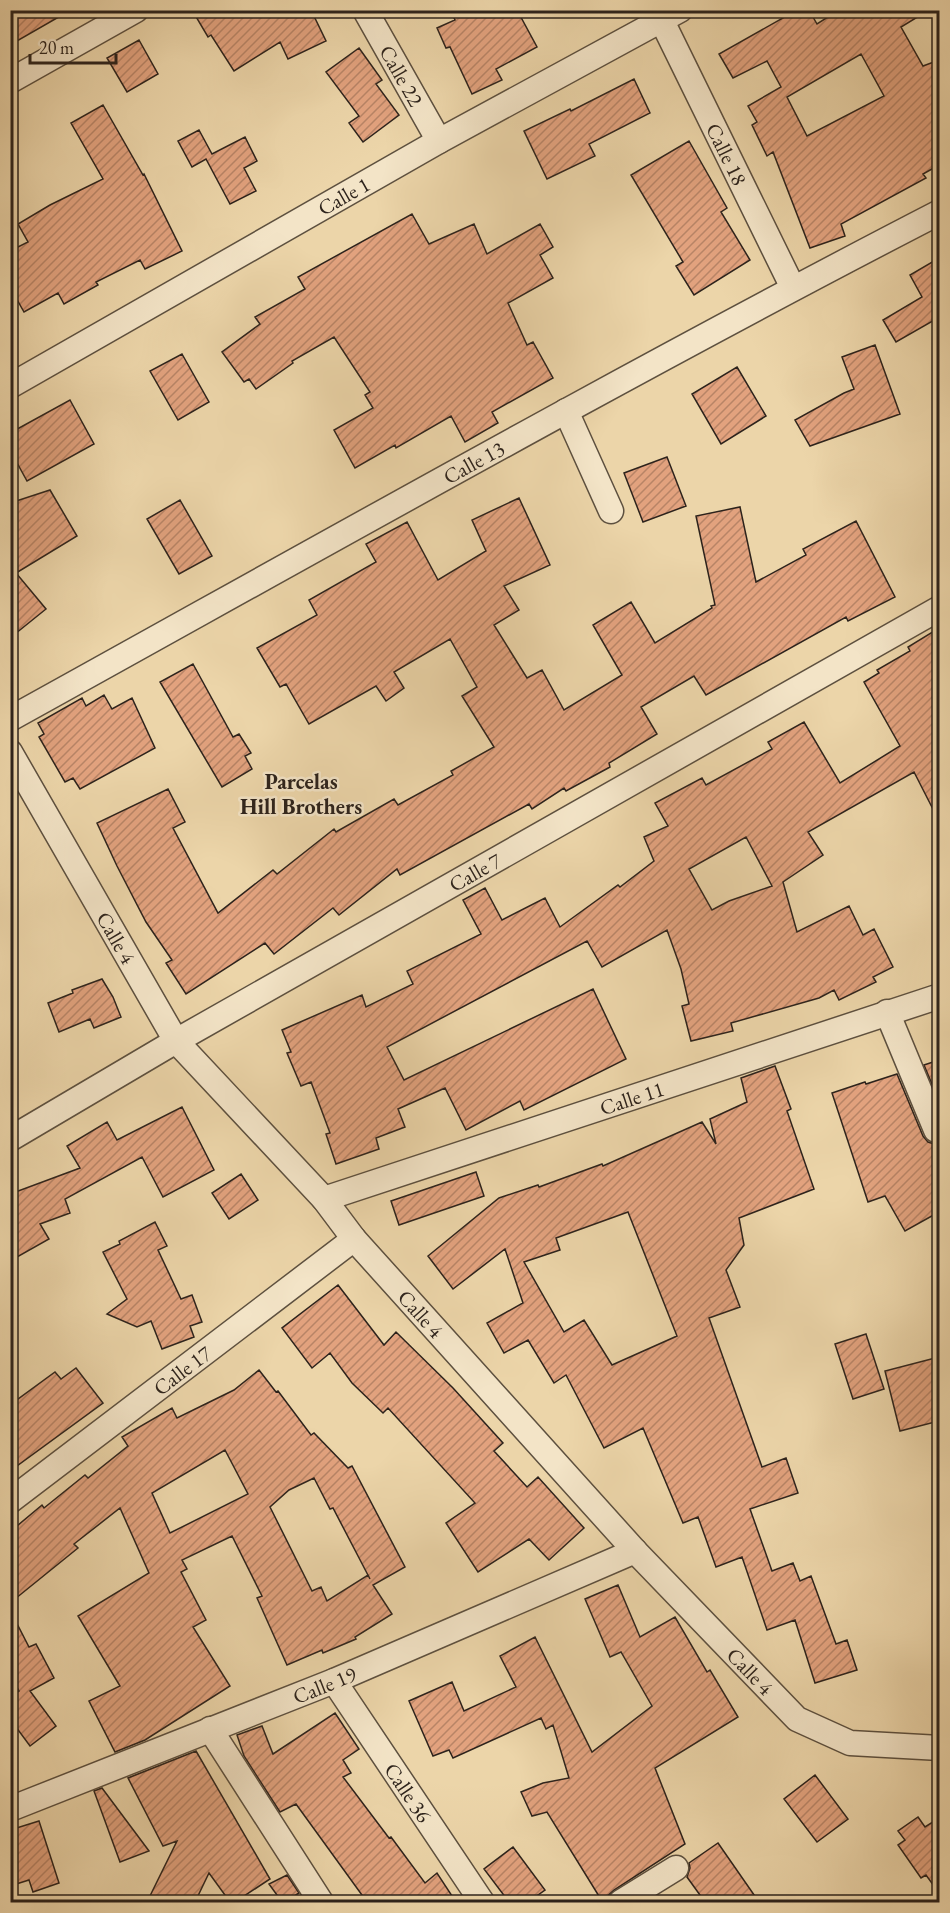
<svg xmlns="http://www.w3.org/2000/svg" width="950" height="1913" font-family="'EB Garamond',serif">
  <defs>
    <pattern id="building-hatch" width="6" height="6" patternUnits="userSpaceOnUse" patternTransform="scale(1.5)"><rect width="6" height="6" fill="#e2a27e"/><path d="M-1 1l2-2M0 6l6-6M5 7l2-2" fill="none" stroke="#b88466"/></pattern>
  </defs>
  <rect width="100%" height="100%" fill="#ecd5a9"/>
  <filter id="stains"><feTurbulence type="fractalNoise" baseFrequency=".00333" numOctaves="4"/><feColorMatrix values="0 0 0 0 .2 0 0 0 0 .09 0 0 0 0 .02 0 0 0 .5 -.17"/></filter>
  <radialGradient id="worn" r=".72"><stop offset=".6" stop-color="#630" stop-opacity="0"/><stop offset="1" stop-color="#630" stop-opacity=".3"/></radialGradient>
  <path fill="url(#building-hatch)" stroke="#2d231c" stroke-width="1.5" fill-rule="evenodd" d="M 10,10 L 71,10 L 10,45 Z
    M 192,10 L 311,10 L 326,41 L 288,59 L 280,42 L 234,71 L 211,35 L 208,37 Z
    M 450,10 L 517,10 L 537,47 L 496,69 L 502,80 L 472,94 L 450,47 L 446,48 L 437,28 L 455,20 Z
    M 797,10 L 809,10 L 817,24 L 839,10 L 929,10 L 901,27 L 923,66 L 939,60 L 939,165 L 923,174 L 926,178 L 841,224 L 845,236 L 810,248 L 773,152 L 767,156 L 752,125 L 757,122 L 748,106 L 781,87 L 767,61 L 733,78 L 719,54 ZM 861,54 L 884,96 L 807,136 L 787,97 Z
    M 139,40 L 158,74 L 127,92 L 107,58 Z
    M 359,48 L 382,80 L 376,84 L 399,115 L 363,142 L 349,123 L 359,116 L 326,72 Z
    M 634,79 L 650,113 L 589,144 L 595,156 L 547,179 L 524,131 L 570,109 L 571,111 Z
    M 103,105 L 143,175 L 144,174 L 182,251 L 145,269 L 140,260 L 96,282 L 98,285 L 64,304 L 58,293 L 24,312 L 10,287 L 10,251 L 28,242 L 18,224 L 50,205 L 103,179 L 71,123 Z
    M 199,130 L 212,154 L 245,137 L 257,161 L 244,168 L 256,191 L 230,204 L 206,159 L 192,167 L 178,141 Z
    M 689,141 L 727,208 L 721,212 L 750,260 L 694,295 L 676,266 L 683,262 L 631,175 Z
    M 412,214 L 429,244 L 474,224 L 487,254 L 540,224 L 553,247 L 540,255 L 553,278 L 508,303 L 527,345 L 533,342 L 553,378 L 492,412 L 498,423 L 465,442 L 451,416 L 396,448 L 395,445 L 355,468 L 334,430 L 373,408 L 365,395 L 370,392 L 334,337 L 292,361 L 293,363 L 256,389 L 249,379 L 244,382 L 222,352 L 260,324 L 255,317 L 305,289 L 298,277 Z
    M 939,258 L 939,326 L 936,319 L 896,342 L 883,320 L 922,297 L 910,275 Z
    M 875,345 L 900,414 L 810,446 L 795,420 L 844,393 L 854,389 L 842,357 Z
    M 182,354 L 209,402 L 178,420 L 150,371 Z
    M 737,367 L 766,416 L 721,444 L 692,394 Z
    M 70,400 L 94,444 L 27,481 L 10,450 L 10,433 Z
    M 667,457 L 686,506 L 643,522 L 624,473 Z
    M 50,490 L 77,536 L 16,573 L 46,609 L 10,638 L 10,503 Z
    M 519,498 L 550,565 L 504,586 L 519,610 L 494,625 L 527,678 L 542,670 L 564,710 L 622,675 L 593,625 L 631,602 L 655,643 L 712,608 L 711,606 L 715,605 L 696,516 L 740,507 L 756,582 L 806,555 L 803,549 L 856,521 L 895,597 L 848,621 L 846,617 L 706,695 L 694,676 L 641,707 L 657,734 L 609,763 L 610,767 L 566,791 L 564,788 L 532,809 L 529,804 L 400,875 L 397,869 L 339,915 L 333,908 L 274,954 L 265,943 L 186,994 L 166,963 L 172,960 L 146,922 L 117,866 L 97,823 L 168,789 L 185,822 L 173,828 L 218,913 L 273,870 L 277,874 L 334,829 L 336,832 L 394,799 L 398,805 L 453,775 L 451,771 L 494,747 L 462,696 L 477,687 L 450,639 L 394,672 L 404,688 L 386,701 L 376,686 L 309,724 L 286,684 L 280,687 L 257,648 L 317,615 L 309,600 L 376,562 L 366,544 L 407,522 L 438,580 L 486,551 L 472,520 Z
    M 180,500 L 212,556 L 179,574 L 147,519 Z
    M 939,628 L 939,821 L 914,772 L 808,832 L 823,855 L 783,882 L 797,932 L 849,906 L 863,935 L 874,929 L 893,967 L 873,977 L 876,982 L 839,1000 L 834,990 L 819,998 L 731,1023 L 733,1031 L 691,1041 L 682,1006 L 689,1004 L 681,969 L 667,930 L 602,967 L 587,941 L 387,1047 L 404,1080 L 593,989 L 626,1059 L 524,1110 L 520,1101 L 466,1130 L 445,1088 L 398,1109 L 405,1127 L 376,1138 L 379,1149 L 336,1164 L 326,1134 L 330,1133 L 311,1082 L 301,1086 L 287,1053 L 291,1052 L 282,1030 L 362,995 L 366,1007 L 413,984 L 407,971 L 481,934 L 463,900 L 485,888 L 502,920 L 545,898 L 560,927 L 618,885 L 620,887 L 654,861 L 644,837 L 668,826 L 655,803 L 702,778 L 706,785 L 772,749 L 768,742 L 804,722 L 840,783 L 900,746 L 864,682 L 879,673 L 877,670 L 910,651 L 908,647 ZM 746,837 L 772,886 L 729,901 L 712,910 L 689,869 Z
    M 193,664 L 233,737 L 239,734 L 251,753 L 245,756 L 252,769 L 222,787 L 160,682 Z
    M 104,695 L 112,709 L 132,698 L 155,748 L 80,789 L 73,778 L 65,782 L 39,737 L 44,734 L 38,723 L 82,698 L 86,706 Z
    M 102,979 L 113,997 L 121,1017 L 94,1028 L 90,1019 L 59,1032 L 48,1003 L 73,993 L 72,990 Z
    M 939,1060 L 939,1101 L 924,1065 Z
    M 775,1066 L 791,1109 L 787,1111 L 814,1189 L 739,1218 L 744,1245 L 726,1270 L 740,1307 L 709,1318 L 762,1467 L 786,1458 L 798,1493 L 750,1509 L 772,1571 L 793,1563 L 800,1581 L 811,1576 L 836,1644 L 847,1640 L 857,1670 L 815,1683 L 795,1620 L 767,1630 L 742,1557 L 716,1567 L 698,1517 L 683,1523 L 643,1428 L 604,1448 L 566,1375 L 554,1383 L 528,1340 L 504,1353 L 487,1323 L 523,1303 L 505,1249 L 453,1289 L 428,1256 L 499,1198 L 538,1185 L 539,1187 L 602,1164 L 603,1166 L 702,1122 L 716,1144 L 710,1119 L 747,1102 L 741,1078 ZM 628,1212 L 677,1336 L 612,1365 L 584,1320 L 564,1332 L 524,1262 L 560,1250 L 556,1238 Z
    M 897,1074 L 923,1136 L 928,1142 L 934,1144 L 939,1143 L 939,1212 L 905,1231 L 885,1196 L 868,1202 L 832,1093 L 865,1082 L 866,1084 Z
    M 182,1107 L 214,1170 L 163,1197 L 142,1157 L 65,1199 L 70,1213 L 40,1224 L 49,1239 L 10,1261 L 10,1194 L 80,1168 L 67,1146 L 107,1122 L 117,1140 Z
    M 476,1172 L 484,1196 L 399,1225 L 391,1201 Z
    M 241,1174 L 258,1200 L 229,1219 L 212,1193 Z
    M 155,1222 L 167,1246 L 158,1250 L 181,1299 L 192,1295 L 202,1322 L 190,1326 L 194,1337 L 162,1349 L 151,1321 L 137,1327 L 107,1314 L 127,1299 L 103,1252 L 120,1244 L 119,1241 Z
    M 338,1285 L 384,1345 L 396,1332 L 453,1388 L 503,1443 L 494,1451 L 527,1487 L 538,1477 L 584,1528 L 549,1560 L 529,1539 L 478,1572 L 446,1523 L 475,1503 L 388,1408 L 383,1413 L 352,1383 L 330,1353 L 312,1368 L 282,1328 Z
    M 866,1334 L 884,1389 L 853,1399 L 835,1344 Z
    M 939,1357 L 939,1421 L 900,1431 L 885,1371 Z
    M 76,1368 L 103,1403 L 10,1471 L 10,1405 L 55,1372 L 61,1379 Z
    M 259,1370 L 276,1392 L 278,1391 L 311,1435 L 314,1433 L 348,1468 L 352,1466 L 405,1567 L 373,1585 L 392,1614 L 355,1637 L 356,1639 L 323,1653 L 322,1650 L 287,1665 L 257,1598 L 262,1596 L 232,1536 L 182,1560 L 187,1569 L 181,1572 L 206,1620 L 193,1627 L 230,1686 L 145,1740 L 115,1752 L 89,1701 L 120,1686 L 78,1616 L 149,1573 L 120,1508 L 74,1544 L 78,1548 L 10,1603 L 11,1531 L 42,1505 L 44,1508 L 85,1475 L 88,1478 L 128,1446 L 122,1437 L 172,1408 L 177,1418 L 234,1390 ZM 225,1450 L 248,1494 L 170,1533 L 152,1493 ZM 314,1478 L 330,1509 L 333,1508 L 370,1579 L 368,1575 L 327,1601 L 321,1587 L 312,1591 L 270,1507 L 289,1490 Z
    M 618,1585 L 640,1637 L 675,1617 L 707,1672 L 710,1670 L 738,1717 L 655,1768 L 685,1844 L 614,1890 L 602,1901 L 547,1812 L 532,1816 L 521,1792 L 543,1783 L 569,1778 L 553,1725 L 546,1729 L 541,1718 L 453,1758 L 449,1750 L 433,1756 L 409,1701 L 452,1682 L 464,1711 L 516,1687 L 500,1656 L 535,1637 L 592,1752 L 652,1706 L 621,1652 L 610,1657 L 585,1599 Z
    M 10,1610 L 29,1647 L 36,1644 L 54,1678 L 30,1691 L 56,1726 L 30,1746 L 10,1719 L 10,1697 L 19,1691 L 10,1674 Z
    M 335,1713 L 359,1749 L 343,1760 L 351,1773 L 343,1777 L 389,1838 L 391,1837 L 425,1883 L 437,1873 L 456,1902 L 367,1902 L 296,1804 L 280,1812 L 244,1756 L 237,1735 L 262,1726 L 273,1754 Z
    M 196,1751 L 270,1879 L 235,1902 L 230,1902 L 209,1873 L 195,1902 L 147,1902 L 177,1841 L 163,1846 L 128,1778 Z
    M 815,1775 L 848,1819 L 817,1842 L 784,1799 Z
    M 102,1788 L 149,1851 L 120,1862 L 94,1791 Z
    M 918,1817 L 925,1827 L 939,1818 L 939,1893 L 926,1875 L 921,1878 L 898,1845 L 905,1840 L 898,1831 Z
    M 39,1821 L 59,1883 L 33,1892 L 29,1880 L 10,1886 L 10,1830 Z
    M 718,1843 L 759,1902 L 705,1902 L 687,1877 L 690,1868 L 689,1863 Z
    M 513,1847 L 545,1890 L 528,1902 L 509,1902 L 484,1869 Z
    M 287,1875 L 299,1893 L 285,1902 L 282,1902 L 269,1884 Z"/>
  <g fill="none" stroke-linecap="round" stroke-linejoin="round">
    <defs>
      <g id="minor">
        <path id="s1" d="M 365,10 L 439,141"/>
        <path id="s2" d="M 662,21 L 793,288"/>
        <path d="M 10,81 L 136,10"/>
        <path id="s3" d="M 10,386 L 439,141 L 680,10"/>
        <path d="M 566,411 L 611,511"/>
        <path id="s4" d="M 10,719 C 319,548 626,374 940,212"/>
        <path id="s5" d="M 10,752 L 176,1041 L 324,1199 L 354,1239 L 635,1551 L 797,1719 L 850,1743 L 940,1748"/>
        <path d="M 887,1012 L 936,1130"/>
        <path id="s6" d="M 10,1139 L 176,1041 L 940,608"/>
        <path id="s7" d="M 324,1199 L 940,996"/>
        <path id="s8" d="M 10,1501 L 354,1239"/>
        <path id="s9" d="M 334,1681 L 482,1902"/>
        <path d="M 210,1729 L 321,1902"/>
        <path id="s10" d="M 10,1809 L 334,1681 L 635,1551"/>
        <path d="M 621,1902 L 676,1868"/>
      </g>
    </defs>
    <use href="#minor" stroke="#5d503f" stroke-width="27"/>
    <use href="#minor" stroke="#f3e4c7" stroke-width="24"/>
  </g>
  <g text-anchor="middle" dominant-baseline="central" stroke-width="5" stroke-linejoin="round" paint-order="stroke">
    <g font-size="21" fill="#2d231c" stroke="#f3e4c7">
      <text stroke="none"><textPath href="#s1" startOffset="75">Calle 22</textPath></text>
      <text stroke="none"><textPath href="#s2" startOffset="148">Calle 18</textPath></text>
      <text stroke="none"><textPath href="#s3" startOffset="384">Calle 1</textPath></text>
      <text stroke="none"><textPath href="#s4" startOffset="530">Calle 13</textPath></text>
      <text stroke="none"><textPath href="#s6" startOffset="536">Calle 7</textPath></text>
      <text stroke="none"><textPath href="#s5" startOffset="214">Calle 4</textPath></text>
      <text stroke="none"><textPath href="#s7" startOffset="324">Calle 11</textPath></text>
      <text stroke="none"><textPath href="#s5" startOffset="700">Calle 4</textPath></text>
      <text stroke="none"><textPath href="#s8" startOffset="216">Calle 17</textPath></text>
      <text stroke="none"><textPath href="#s5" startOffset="1186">Calle 4</textPath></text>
      <text stroke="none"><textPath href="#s10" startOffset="338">Calle 19</textPath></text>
      <text stroke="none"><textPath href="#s9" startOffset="134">Calle 36</textPath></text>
    </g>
    <g font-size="22" font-weight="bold" fill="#2d231c" stroke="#f3e4c7">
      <text x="301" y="781">Parcelas<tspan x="301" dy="25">Hill Brothers</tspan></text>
    </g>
  </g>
  <rect width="950" height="1913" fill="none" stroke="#ecd5a9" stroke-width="36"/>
  <rect x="12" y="12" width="926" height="1889" fill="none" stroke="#2d231c" stroke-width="3"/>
  <rect x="18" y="18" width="914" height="1877" fill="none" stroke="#2d231c" stroke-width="1.5"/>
  <path d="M30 54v9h86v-9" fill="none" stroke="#2d231c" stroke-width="3"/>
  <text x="39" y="54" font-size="18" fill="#2d231c" stroke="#f3e4c7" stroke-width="4.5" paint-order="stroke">20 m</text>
  <rect width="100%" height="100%" filter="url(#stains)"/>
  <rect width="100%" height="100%" fill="url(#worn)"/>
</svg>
